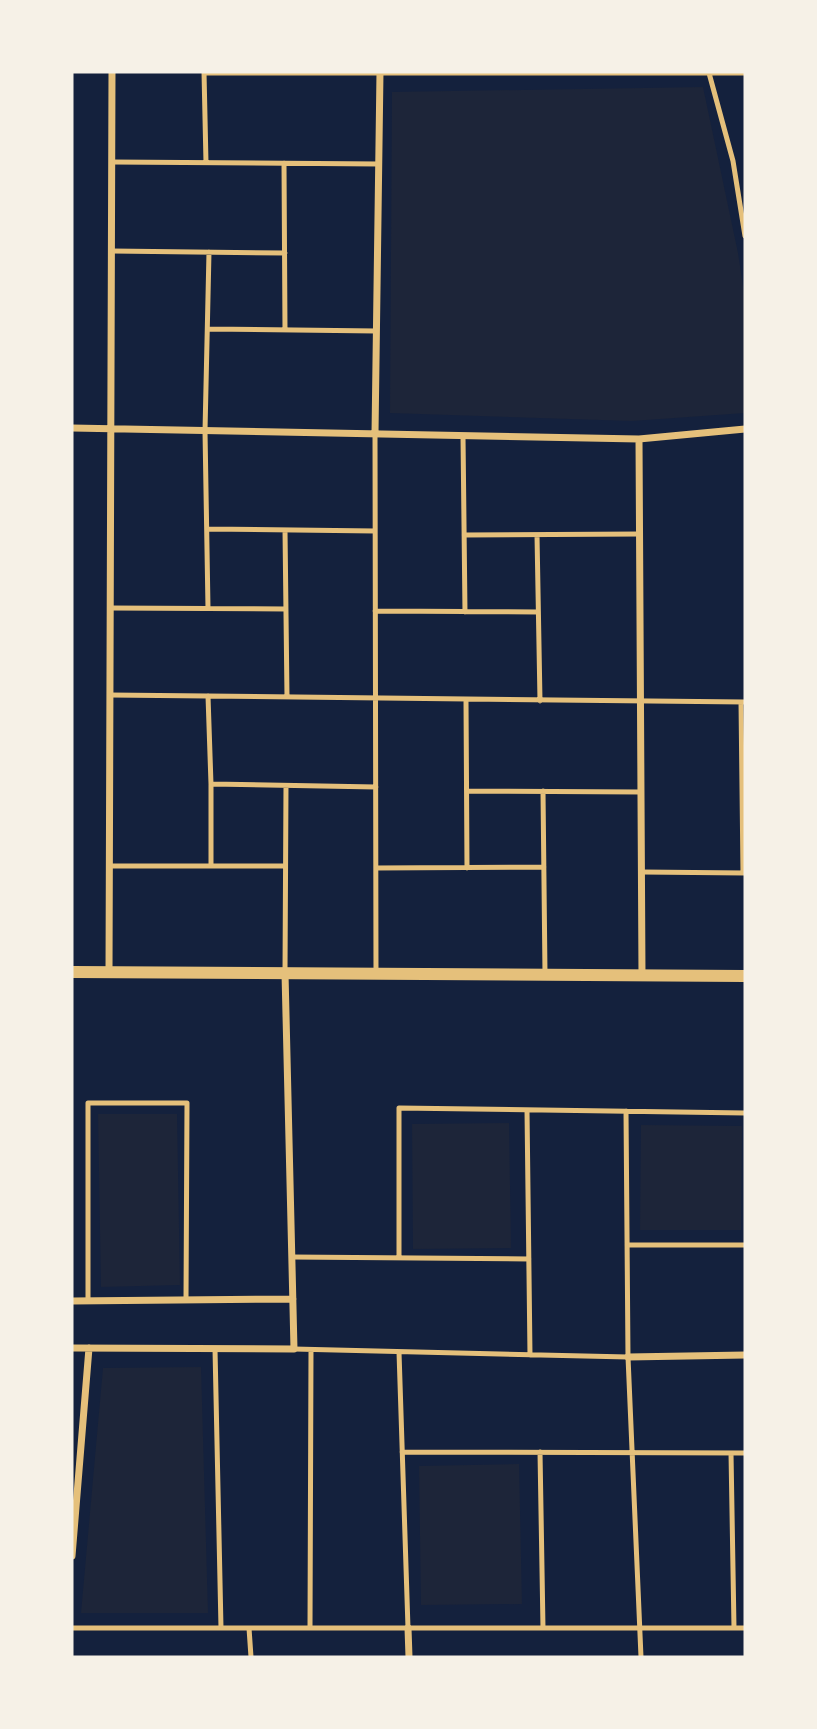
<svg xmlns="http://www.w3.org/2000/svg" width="817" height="1729" font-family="Commissioner,sans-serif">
  <rect width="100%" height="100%" fill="#14213d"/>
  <path fill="#1d2539" d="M 703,87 L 738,253 L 745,299 L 745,413 L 632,421 L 390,413 L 392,92 Z
    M 98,1114 L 177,1114 L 180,1285 L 101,1287 Z
    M 509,1123 L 511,1248 L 413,1249 L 412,1124 Z
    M 641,1125 L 742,1126 L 741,1230 L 640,1230 Z
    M 201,1367 L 208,1613 L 81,1613 L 103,1368 Z
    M 519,1464 L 522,1604 L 421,1605 L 419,1466 Z"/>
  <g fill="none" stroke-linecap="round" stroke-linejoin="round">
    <path stroke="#e5c07b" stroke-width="5" d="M 204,72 L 206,163
      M 204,73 L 745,73
      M 709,73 L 733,161 L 745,236
      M 112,162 L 379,164
      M 284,163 L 285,330
      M 112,251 L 285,253
      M 208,329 L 376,331
      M 375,434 L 376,974
      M 463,436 L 465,612
      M 207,529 L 375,531
      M 285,530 L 287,697
      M 464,535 L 640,534
      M 537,535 L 540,701
      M 110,608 L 286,609
      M 208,608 L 205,431 L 209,252
      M 375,611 L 538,612
      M 110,695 L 745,702
      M 208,696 L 211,784 L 211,866
      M 466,700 L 467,868
      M 741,702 L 743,873
      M 211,784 L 376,787
      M 467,791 L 641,792
      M 543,791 L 545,974
      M 109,866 L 285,866
      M 376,868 L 544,867
      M 642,872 L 745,873
      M 285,971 L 286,786
      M 527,1110 L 530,1355
      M 626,1111 L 628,1357 L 641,1657
      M 627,1245 L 745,1245
      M 292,1257 L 529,1259
      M 399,1258 L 399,1108 L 745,1113
      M 88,1301 L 88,1103 L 187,1103 L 186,1300
      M 215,1349 L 221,1628
      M 294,1349 L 628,1357
      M 399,1352 L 408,1628
      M 402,1452 L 745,1453
      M 540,1452 L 543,1628
      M 731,1453 L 734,1628
      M 72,1628 L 745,1628
      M 249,1628 L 251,1657
      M 310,1628 L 311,1350"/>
    <path stroke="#e5c07b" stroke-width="7" d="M 72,428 L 639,439 L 745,429
      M 375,434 L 380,72
      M 639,439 L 642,975
      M 109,972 L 112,72
      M 72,1301 L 293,1299
      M 72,1348 L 294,1349 L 285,973
      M 628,1357 L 745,1355
      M 72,1556 L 89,1348
      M 408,1628 L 409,1657"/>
    <path stroke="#e5c07b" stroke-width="12" d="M 72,972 L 745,976"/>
  </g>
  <rect width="817" height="1729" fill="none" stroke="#f6f1e7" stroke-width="147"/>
</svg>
